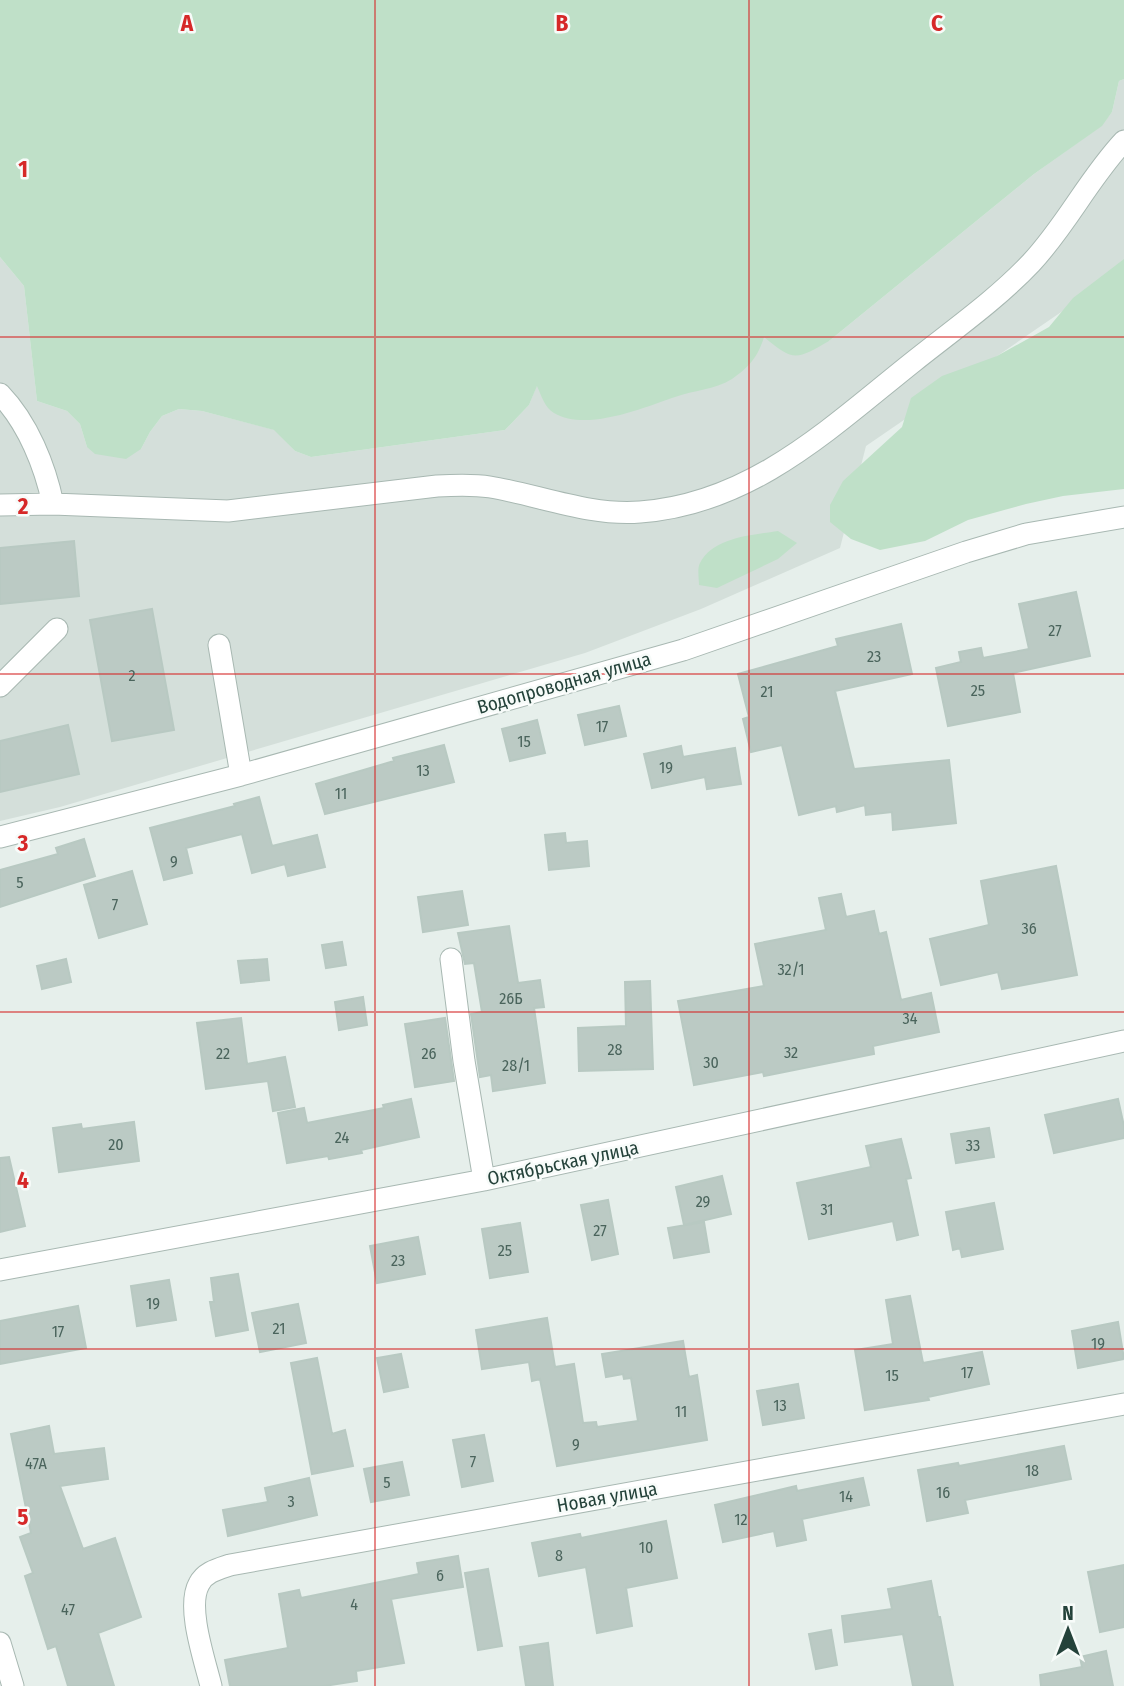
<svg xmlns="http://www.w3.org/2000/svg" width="1124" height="1686" font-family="'Fira Sans Condensed',sans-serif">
  <rect width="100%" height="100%" fill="#e6efeb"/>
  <path fill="#d4dfda" d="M 1124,79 L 1124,269 L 866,446 L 840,548 L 701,609 L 585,653 L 60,807 L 0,821 L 0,257 L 24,286 L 37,401 L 67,411 L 80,424 L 87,447 L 141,449 L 150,432 L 162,416 L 179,409 L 202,411 L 275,430 L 295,451 L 311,457 L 505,430 L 529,405 L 537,385 L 550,316 L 829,341 L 1034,174 L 1101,126 L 1112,112 L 1119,81 Z"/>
  <path fill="#bfe0c8" d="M 0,0 L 1124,0 L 1124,79 L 1119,81 L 1112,112 L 1102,126 L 1034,174 L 829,341 C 796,360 794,362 764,337 C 758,357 749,367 732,379 C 714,390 694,390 675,397 C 643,408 586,432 554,413 C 545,408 541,395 537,386 L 529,405 L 505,430 L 311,457 L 295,451 L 274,430 L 202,411 L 179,409 L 162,416 L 150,432 L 141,449 L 126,459 L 95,454 L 87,447 L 80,424 L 67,411 L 37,401 L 24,286 L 0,257 Z
    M 1124,259 L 1124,489 L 1063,496 L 1026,504 L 968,520 L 925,541 L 880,550 L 851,539 L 830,522 L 830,505 L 843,481 L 902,427 L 911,398 L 942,376 L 997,356 L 1049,327 L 1073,298 Z
    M 778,531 L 797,543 L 778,559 L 717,588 L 699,585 C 699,579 697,568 700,563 C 713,537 753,535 778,531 Z"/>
  <path fill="#bbcac4" stroke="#b8c9c2" stroke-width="2" d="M 74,541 L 79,596 L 0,604 L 0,548 Z
    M 1076,592 L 1090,656 L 1013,673 L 1020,712 L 948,726 L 936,668 L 961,662 L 959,652 L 981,648 L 983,658 L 1029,649 L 1019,604 Z
    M 152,609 L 174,730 L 112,741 L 90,620 Z
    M 901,624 L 912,674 L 835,691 L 854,769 L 949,760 L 956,823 L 893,830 L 892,812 L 866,815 L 865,805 L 837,812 L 836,806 L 799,815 L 782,745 L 751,752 L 743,719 L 749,717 L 738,674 L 838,646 L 836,639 Z
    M 619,706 L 626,736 L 585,745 L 578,715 Z
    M 537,720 L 545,753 L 510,761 L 502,729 Z
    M 68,725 L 79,774 L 0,792 L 0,741 Z
    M 444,745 L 454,782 L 325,814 L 316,784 L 394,761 L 393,758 Z
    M 681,746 L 683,757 L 735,748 L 741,784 L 707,789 L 705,777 L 652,788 L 644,754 Z
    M 259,797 L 272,846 L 317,835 L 325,867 L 288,876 L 285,864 L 252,873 L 242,834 L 186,848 L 192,873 L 164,880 L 150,828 L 235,806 L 234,804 Z
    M 565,833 L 566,843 L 587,841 L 589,866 L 549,870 L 545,835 Z
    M 84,839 L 95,876 L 0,907 L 0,870 L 58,854 L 56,848 Z
    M 1056,866 L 1077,975 L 1002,989 L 998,972 L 941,985 L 930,939 L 989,925 L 981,881 Z
    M 132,871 L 147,924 L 99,938 L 84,885 Z
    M 462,891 L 468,925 L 423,932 L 418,897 Z
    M 841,894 L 846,917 L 874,911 L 879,934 L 886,932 L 901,1000 L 931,993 L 939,1032 L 873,1046 L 874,1054 L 764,1076 L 763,1072 L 694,1085 L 678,1001 L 764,986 L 755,944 L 826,930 L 819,898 Z
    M 509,926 L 518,983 L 540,980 L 544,1007 L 534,1008 L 545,1083 L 493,1091 L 491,1075 L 480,1077 L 471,1014 L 482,1012 L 474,963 L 465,964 L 458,933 Z
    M 342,942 L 346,965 L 326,968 L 322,945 Z
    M 66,959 L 71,982 L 42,989 L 37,966 Z
    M 267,959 L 269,980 L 241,983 L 238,961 Z
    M 650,981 L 653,1069 L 579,1071 L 578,1028 L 626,1026 L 625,982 Z
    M 363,997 L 367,1025 L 339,1030 L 335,1002 Z
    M 241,1018 L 247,1064 L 285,1057 L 295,1107 L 273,1111 L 268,1081 L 206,1089 L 197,1023 Z
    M 445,1018 L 454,1081 L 415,1087 L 405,1024 Z
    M 411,1099 L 419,1137 L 361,1150 L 362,1153 L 329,1159 L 328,1156 L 287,1163 L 278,1113 L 304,1108 L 307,1123 L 384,1108 L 383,1105 Z
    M 1118,1099 L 1124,1126 L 1124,1138 L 1054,1153 L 1045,1115 Z
    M 134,1122 L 139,1161 L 59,1172 L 53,1128 L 81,1124 L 82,1129 Z
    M 989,1128 L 994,1157 L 956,1163 L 951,1134 Z
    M 901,1139 L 911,1178 L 906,1179 L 918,1235 L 897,1240 L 893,1221 L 809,1239 L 797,1183 L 871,1167 L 866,1146 Z
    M 9,1157 L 25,1226 L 0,1232 L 0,1158 Z
    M 722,1176 L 731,1214 L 684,1225 L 676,1187 Z
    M 608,1200 L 618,1254 L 592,1260 L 581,1205 Z
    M 994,1203 L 1003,1249 L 962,1257 L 960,1248 L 953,1250 L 946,1212 Z
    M 704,1222 L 709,1252 L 674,1258 L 668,1228 Z
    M 520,1223 L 528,1272 L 490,1278 L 482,1229 Z
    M 418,1237 L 425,1274 L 377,1283 L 370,1246 Z
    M 238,1274 L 248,1330 L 216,1336 L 210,1302 L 214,1302 L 211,1278 Z
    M 169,1280 L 176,1320 L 137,1326 L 131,1286 Z
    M 910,1296 L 923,1363 L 982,1352 L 989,1384 L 928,1397 L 929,1400 L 865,1410 L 855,1350 L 893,1344 L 886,1300 Z
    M 298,1304 L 306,1343 L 260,1352 L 252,1313 Z
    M 78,1306 L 86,1348 L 0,1364 L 0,1321 Z
    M 547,1318 L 555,1367 L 574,1364 L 583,1423 L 596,1422 L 597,1427 L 638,1421 L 631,1378 L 624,1379 L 623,1374 L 606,1377 L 602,1354 L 683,1341 L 689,1377 L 697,1375 L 707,1440 L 557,1466 L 540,1379 L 532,1381 L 529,1362 L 482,1369 L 476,1330 Z
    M 1118,1322 L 1124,1359 L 1078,1368 L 1072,1331 Z
    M 401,1354 L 408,1387 L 384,1392 L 377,1358 Z
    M 317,1358 L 332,1434 L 345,1430 L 353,1466 L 312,1474 L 291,1363 Z
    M 798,1384 L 804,1418 L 763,1425 L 757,1391 Z
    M 49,1426 L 54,1454 L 104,1448 L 108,1479 L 60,1486 L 83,1549 L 115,1538 L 141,1617 L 98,1633 L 114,1686 L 68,1686 L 56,1646 L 48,1649 L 25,1576 L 33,1573 L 20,1537 L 31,1533 L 11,1434 Z
    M 484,1435 L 493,1481 L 462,1487 L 453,1440 Z
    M 1064,1446 L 1071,1479 L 965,1500 L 968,1513 L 927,1521 L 918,1470 L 958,1463 L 959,1466 Z
    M 402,1462 L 409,1495 L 371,1502 L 364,1469 Z
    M 309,1478 L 317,1515 L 228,1536 L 223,1510 L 268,1502 L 265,1488 Z
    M 863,1478 L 869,1505 L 802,1519 L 806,1540 L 777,1546 L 774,1531 L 723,1542 L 715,1505 L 796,1486 L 797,1491 Z
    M 666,1521 L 677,1578 L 626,1588 L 632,1626 L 597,1633 L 586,1567 L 539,1576 L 532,1543 L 580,1534 L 581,1538 Z
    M 458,1556 L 463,1587 L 391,1599 L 404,1663 L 356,1671 L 357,1681 L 324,1686 L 230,1686 L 225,1660 L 288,1648 L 279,1594 L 299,1590 L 301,1598 L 419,1574 L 417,1563 Z
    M 1124,1565 L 1124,1627 L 1100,1632 L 1088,1572 Z
    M 488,1569 L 502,1646 L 478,1650 L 465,1573 Z
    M 931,1581 L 938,1617 L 940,1617 L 953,1686 L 913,1686 L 903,1634 L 845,1642 L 842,1616 L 892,1609 L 888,1589 Z
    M 831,1630 L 837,1665 L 816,1669 L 809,1634 Z
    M 548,1643 L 553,1686 L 526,1686 L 520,1647 Z
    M 1106,1651 L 1113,1686 L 1041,1686 L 1040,1675 L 1082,1667 L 1080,1657 Z"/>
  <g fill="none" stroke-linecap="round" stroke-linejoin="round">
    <defs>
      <path id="minor" d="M 0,394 C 28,423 45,466 53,504
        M 0,505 L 53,504 L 228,511 L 437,486 C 454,485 472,484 490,487 C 539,495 589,516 640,512 C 752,504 830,428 913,362 C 953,330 996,300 1031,263 C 1066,226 1089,178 1124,141
        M 219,645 L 241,775
        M 0,686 L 57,629
        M 0,837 L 241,775 L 683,650 L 966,552 L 1026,534 L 1124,517
        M 451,959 L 464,1061 L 484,1180
        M 0,1270 L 484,1180 L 1124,1041
        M 0,1643 L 13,1686
        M 211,1686 C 205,1661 186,1607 199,1584 C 205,1572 218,1569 230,1565 L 1124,1404"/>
    </defs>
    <use href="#minor" stroke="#a8b8b2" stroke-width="23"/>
    <use href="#minor" stroke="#fff" stroke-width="21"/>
  </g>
  <path fill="none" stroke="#d62828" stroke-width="2" stroke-opacity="0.55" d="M 375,0 L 375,1686M 749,0 L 749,1686M 0,337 L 1124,337M 0,674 L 1124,674M 0,1012 L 1124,1012M 0,1349 L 1124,1349"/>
  <g text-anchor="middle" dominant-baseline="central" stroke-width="5" stroke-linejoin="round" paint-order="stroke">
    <g font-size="16" fill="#4a645c">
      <text x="1055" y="630">27</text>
      <text x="874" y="656">23</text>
      <text x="132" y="675">2</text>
      <text x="978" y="690">25</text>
      <text x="767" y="691">21</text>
      <text x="602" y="726">17</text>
      <text x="524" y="741">15</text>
      <text x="666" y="767">19</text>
      <text x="423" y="770">13</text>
      <text x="341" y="793">11</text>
      <text x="174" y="861">9</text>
      <text x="20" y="882">5</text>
      <text x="115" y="904">7</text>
      <text x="1029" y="928">36</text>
      <text x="791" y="969">32/1</text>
      <text x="511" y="998">26Б</text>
      <text x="910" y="1018">34</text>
      <text x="615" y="1049">28</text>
      <text x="791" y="1052">32</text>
      <text x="223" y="1053">22</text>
      <text x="429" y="1053">26</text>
      <text x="711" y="1062">30</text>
      <text x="516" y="1065">28/1</text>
      <text x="342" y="1137">24</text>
      <text x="116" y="1144">20</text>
      <text x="973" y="1145">33</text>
      <text x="703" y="1201">29</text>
      <text x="827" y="1209">31</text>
      <text x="600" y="1230">27</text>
      <text x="505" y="1250">25</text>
      <text x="398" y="1260">23</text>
      <text x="153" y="1303">19</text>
      <text x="279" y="1328">21</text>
      <text x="58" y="1331">17</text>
      <text x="1098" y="1343">19</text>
      <text x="967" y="1372">17</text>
      <text x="892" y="1375">15</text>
      <text x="780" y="1405">13</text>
      <text x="681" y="1411">11</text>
      <text x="576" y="1444">9</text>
      <text x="473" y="1461">7</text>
      <text x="36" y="1463">47А</text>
      <text x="1032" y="1470">18</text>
      <text x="387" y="1482">5</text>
      <text x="943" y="1492">16</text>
      <text x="846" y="1496">14</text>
      <text x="291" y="1501">3</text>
      <text x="741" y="1519">12</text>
      <text x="646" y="1547">10</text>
      <text x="559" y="1555">8</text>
      <text x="440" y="1575">6</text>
      <text x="354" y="1604">4</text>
      <text x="68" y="1609">47</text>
    </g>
    <g font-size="19" fill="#24423a" stroke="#f7fbf9">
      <text transform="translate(564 683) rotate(-16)">Водопроводная улица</text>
      <text transform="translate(563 1163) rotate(-12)">Октябрьская улица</text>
      <text transform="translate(607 1497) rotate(-10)">Новая улица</text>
    </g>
  </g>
  <g font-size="23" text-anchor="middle" font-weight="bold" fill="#d62828" stroke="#f7fbf9" stroke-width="5" stroke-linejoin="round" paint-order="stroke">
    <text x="187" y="31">A</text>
    <text x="562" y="31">B</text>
    <text x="937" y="31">C</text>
    <text x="23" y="177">1</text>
    <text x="23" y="514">2</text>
    <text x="23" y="851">3</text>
    <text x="23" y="1188">4</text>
    <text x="23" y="1525">5</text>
  </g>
  <g transform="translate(1068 1630)" stroke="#f7fbf9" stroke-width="5" paint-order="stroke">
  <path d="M0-5L12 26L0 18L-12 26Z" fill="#24423a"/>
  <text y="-10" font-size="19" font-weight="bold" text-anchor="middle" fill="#24423a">N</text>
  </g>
</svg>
